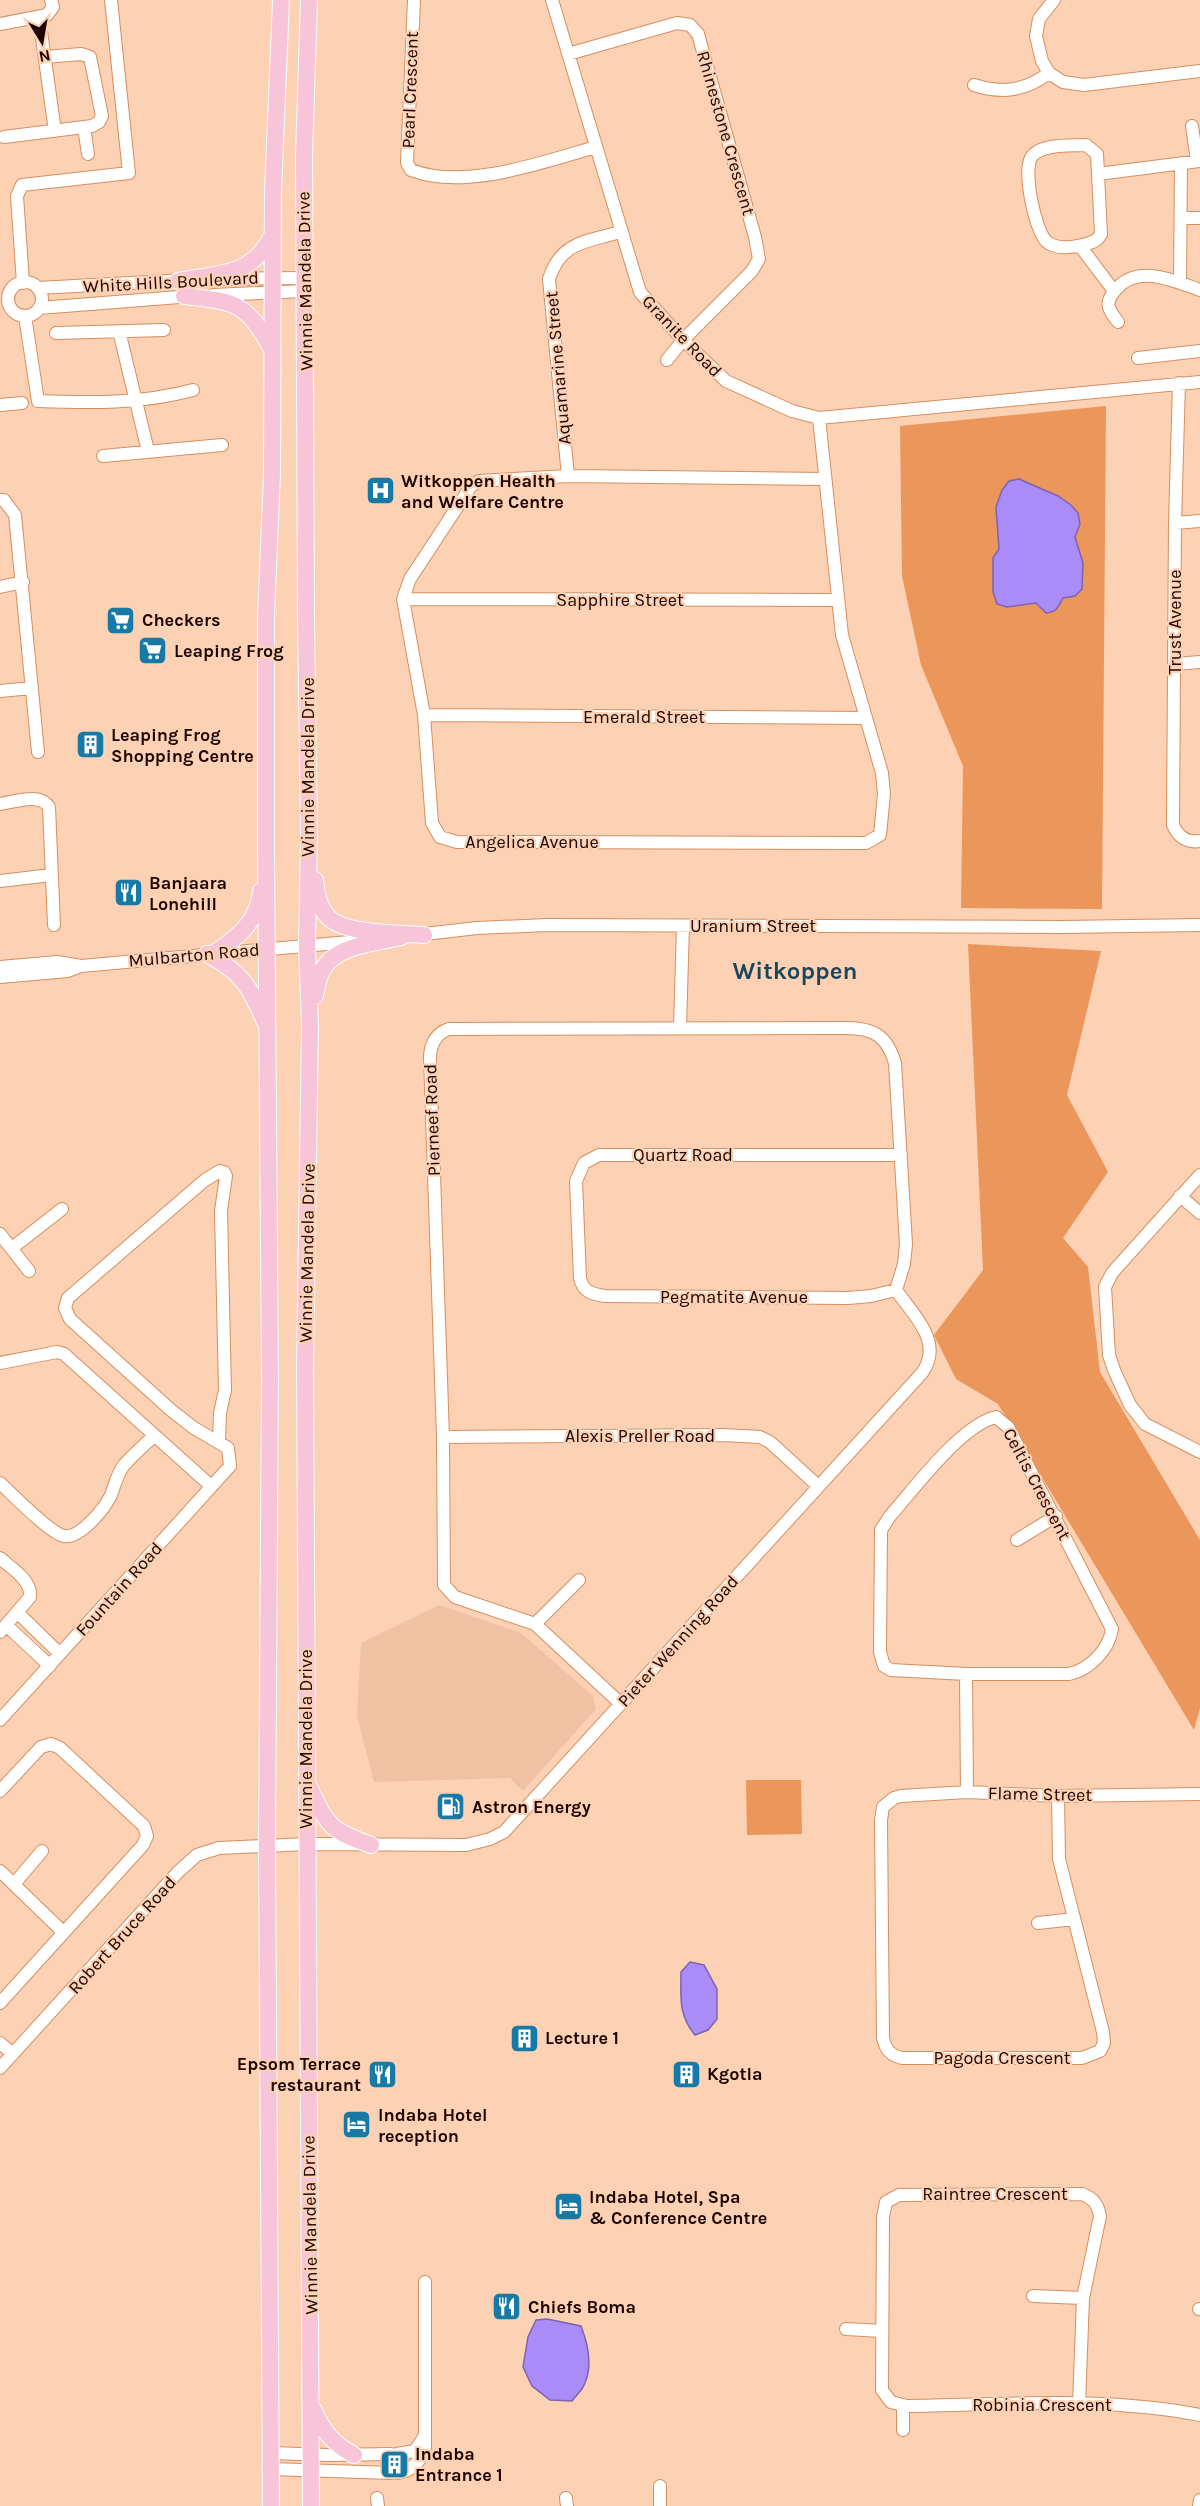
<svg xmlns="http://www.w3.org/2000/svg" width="1200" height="2506" font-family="Karla,sans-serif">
  <rect width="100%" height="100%" fill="#fdd1b4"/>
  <path fill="#f1c1a3" d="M 439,1605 L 521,1633 L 593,1696 L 596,1709 L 523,1791 L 510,1778 L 374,1782 L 357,1716 L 361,1643 Z"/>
  <path fill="#eb965b" d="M 1106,406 L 1102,909 L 961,908 L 963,766 L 921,665 L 902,576 L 900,426 Z
    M 968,944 L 1101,951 L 1067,1095 L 1108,1172 L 1063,1238 L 1088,1267 L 1100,1372 L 1200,1540 L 1200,1708 L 1194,1730 L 998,1404 L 956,1379 L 934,1335 L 983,1270 Z
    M 746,1780 L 801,1780 L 802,1834 L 747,1835 Z"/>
  <path fill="#a98cf8" stroke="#7f63ae" stroke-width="1.5" d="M 1019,479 L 1058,496 L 1071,505 L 1078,513 L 1080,524 L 1075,537 L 1083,563 L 1082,589 L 1075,596 L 1063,598 C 1058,607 1057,612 1046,613 L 1036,603 L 1007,607 L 997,604 L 993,592 L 993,558 L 999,549 L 996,507 L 1002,490 L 1009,481 Z
    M 690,1962 L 704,1965 L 717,1989 L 717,2019 L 708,2030 L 695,2035 C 678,2015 681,1997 681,1972 Z
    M 547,2319 L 581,2326 C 588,2344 593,2367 584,2385 C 582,2391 575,2396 572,2401 L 550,2400 L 532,2386 L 523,2367 L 528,2337 L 536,2320 Z"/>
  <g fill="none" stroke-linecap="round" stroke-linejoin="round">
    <defs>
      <path id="minor" d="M 414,0 L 407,163 L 411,170 C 464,191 543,162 596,147
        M 552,0 L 640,292 L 683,340 L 726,381 L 792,411 L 819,418 L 1200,382
        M 1054,0 L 1039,19 L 1036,36 L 1042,61 L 1049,73 L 1063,82 L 1084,85 L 1200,71
        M 39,17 L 55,131
        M 0,24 L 47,15 L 53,7 L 51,0
        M 568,54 L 677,23 L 690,25 L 698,34 L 755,237 L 759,259 L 752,271 L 683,340 L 667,360
        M 974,85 C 1002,94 1025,91 1049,73
        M 1192,126 L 1197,161
        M 84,127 L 88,154
        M 4,137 L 92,126 L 99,122 L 102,116 L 90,57 L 81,54 L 45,57
        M 1086,145 L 1097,154 L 1101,234 C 1097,242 1090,243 1082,245 C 1071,248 1056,249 1047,242 C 1035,232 1021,166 1033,155 C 1043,144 1071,146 1086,145 Z
        M 1098,174 L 1200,161
        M 1181,218 L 1200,218
        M 1080,246 L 1114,291
        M 222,279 L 305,278
        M8 299a17 17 0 1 1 34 0a17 17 0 1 1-34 0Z
        M 23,283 L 17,196 L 22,185 L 129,173 L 111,0
        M 1180,283 L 1181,163
        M 38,288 L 186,280
        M 213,295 L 305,291
        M 39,308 L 192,296
        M 25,316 L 38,401 C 91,403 141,404 193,390
        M 1118,322 C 1110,311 1104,305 1113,293 C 1135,262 1171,280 1200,290
        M 119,331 L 148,451
        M 56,333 L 164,330
        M 1138,358 L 1200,351
        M 1179,383 L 1175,523 L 1173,825 C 1178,837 1187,843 1200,841
        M 0,405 L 22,403
        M 819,418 L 842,635 L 882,773 L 884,794 L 880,835 L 866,843 L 457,842 L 440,837 L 432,823 L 424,715 L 403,599 L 410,579 L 471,486 L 479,481 L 568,476 L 824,479
        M 103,456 L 222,445
        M 568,476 L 549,279 C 561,241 587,242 620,232
        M 0,500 L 4,500 L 15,515 L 38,752
        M 1175,523 L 1200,521
        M 0,587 L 23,582
        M 403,599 L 836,600
        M 1176,664 L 1200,662
        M 0,691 L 32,688
        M 424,715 L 865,718
        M 0,804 C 15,802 40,792 49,807 L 54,925
        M 0,881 L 51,875
        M 416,935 L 477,928 L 546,925 L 1062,927 L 1200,925
        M 0,967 L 57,962 L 81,966 L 360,941
        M 0,977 L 68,971 L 81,966
        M 680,1027 L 683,926
        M 1200,1175 L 1112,1273 L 1105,1287 L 1109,1355 L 1114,1370 L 1130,1405 L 1145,1424 L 1200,1452
        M 1180,1196 L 1200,1213
        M 0,1234 L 29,1271
        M 12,1248 L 62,1209
        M 896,1290 L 871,1296 L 848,1298 L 605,1296 C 592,1294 583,1292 580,1278 L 576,1181 L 584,1163 L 599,1155 L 901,1155
        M 0,1363 L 57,1352 L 64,1354 L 211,1486
        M 996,1417 L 1008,1427 L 1112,1629 C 1109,1650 1089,1670 1069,1674 L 966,1674 L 891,1670 L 884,1666 L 880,1652 L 881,1530 L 890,1516 C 914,1489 961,1425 996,1417 Z
        M 443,1437 L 723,1435 L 760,1437 L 770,1442 L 818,1486
        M 0,1483 C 12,1494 51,1534 64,1536 C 80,1539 105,1508 111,1495 C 115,1485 117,1474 124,1465 C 133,1455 144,1445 154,1436
        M 1017,1540 L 1056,1516
        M 0,1558 C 11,1568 32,1580 30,1597 L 0,1632
        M 17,1612 L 60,1654
        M 535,1624 L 579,1580
        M 6,1625 L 50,1666
        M 966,1674 L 967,1792
        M 621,1704 L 535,1624 L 455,1597 L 444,1585 L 443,1437 L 430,1058 C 430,1045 436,1033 449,1029 L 846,1028 C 874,1028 887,1036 895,1063 L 906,1244 L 904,1264 L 896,1290
        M 0,1720 L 230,1466 L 228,1448 L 194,1428 L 172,1411 L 70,1319 L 65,1308 L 68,1298 L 205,1180 L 220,1171 L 224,1172 L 226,1176 L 221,1211 L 225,1390 L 220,1413 L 219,1442
        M 0,1791 L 41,1747 L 51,1744 L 60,1748 L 144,1826 L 147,1836 L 143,1845 L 0,2003
        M 1058,1796 L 1059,1859 L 1103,2032 L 1104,2043 L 1100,2051 L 1082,2058 L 902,2058 C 890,2055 886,2050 883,2038 L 881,1820 L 883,1807 L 894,1798 L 901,1796 L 967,1792 L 1058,1796 L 1200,1794
        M 0,1871 L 63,1932
        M 14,1884 L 42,1851
        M 1038,1923 L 1074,1919
        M 0,2043 L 13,2054
        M 0,2068 L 178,1872 L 197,1855 L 219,1848 L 307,1844 L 466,1845 L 490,1839 L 504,1832 L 922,1373 C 944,1342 914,1316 896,1290
        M 1033,2296 L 1083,2298
        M 1199,2309 L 1200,2309
        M 846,2329 L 882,2331
        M 1079,2404 L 1083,2298 L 1100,2216 C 1098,2204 1093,2198 1082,2194 L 899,2195 L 886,2202 L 883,2217 L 882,2390 L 891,2402 L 907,2406 C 1004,2405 1104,2396 1200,2415
        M 903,2430 L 903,2406
        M 272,2453 L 327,2455 L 391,2454
        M 397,2454 L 415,2451 L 424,2437
        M 271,2469 L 391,2473
        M 397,2473 C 412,2471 421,2461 425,2447 L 425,2282
        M 660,2486 L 660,2506
        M 377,2498 L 378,2506
        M 566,2498 L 567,2506
        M 1199,2506 L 1200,2500"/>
      <path id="major" d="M 309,0 L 304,156 L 306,618 L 309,835 L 307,946 L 310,1026 L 305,1366 L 311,2506
        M 178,281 C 219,273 251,277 272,236
        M 184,296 C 235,302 245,301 271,348
        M 315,880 C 316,892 319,906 327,916 C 344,935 400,933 424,935
        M 207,954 C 243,973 249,986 265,1022
        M 213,954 C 237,938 258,922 261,891
        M 315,996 C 317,987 318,977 323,969 C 336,945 377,943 401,937
        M 309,1787 C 328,1826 329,1830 371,1845
        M 313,2409 C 323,2431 333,2444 354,2455
        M 271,2506 L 267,1845 L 270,1377 L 266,851 L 266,615 L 272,474 L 273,191 L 281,0"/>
    </defs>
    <use href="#minor" stroke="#d48f60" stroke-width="14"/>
    <use href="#major" stroke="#fff" stroke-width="18"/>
    <use href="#minor" stroke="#fff" stroke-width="12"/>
    <use href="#major" stroke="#f8c4d9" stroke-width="16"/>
  </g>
  <defs>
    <symbol id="hospital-square" viewBox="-11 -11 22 22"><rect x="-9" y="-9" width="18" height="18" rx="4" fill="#1779a5" stroke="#fdd1b4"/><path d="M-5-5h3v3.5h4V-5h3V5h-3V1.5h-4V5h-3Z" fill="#fff"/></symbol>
    <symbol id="supermarket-square" viewBox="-11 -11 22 22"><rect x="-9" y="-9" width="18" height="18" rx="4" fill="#1779a5" stroke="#fdd1b4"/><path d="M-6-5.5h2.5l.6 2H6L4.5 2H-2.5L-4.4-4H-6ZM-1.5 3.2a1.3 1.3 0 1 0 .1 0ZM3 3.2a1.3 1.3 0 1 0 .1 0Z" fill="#fff"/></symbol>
    <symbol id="building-square" viewBox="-11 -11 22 22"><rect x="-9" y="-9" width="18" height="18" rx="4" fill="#1779a5" stroke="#fdd1b4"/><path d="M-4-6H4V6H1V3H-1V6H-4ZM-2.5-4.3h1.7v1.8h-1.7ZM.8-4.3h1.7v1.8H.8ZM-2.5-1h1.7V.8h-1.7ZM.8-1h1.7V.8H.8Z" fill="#fff"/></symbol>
    <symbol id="restaurant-square" viewBox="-11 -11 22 22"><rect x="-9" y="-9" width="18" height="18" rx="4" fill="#1779a5" stroke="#fdd1b4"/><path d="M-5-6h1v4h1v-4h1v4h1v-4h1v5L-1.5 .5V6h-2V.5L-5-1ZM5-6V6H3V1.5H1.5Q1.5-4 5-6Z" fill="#fff"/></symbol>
    <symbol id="fuel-square" viewBox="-11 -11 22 22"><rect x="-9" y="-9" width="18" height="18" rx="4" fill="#1779a5" stroke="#fdd1b4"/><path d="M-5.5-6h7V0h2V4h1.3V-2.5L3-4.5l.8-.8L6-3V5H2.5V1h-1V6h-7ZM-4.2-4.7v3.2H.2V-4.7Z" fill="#fff"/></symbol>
    <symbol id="hotel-square" viewBox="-11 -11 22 22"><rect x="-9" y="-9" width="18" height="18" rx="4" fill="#1779a5" stroke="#fdd1b4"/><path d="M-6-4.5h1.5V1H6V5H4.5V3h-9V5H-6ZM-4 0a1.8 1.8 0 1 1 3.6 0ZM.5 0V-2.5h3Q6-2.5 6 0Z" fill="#fff"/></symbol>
  </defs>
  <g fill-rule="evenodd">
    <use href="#hospital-square" x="364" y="474" width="33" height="33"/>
    <use href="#supermarket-square" x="104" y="604" width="33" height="33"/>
    <use href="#supermarket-square" x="136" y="634" width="33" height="33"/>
    <use href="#building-square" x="74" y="728" width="33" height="33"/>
    <use href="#restaurant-square" x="112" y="876" width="33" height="33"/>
    <use href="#fuel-square" x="434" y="1790" width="33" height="33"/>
    <use href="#building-square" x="508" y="2022" width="33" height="33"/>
    <use href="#restaurant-square" x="366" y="2058" width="33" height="33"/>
    <use href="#building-square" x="670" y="2058" width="33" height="33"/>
    <use href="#hotel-square" x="340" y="2108" width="33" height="33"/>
    <use href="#hotel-square" x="552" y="2190" width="33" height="33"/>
    <use href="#restaurant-square" x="490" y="2290" width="33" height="33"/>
    <use href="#building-square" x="378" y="2448" width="33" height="33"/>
  </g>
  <g text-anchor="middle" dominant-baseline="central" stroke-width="4.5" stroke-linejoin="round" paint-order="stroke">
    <g font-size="18" fill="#1c0400" stroke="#fdd1b4">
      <text transform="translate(410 90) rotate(-88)">Pearl Crescent</text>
      <text transform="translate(726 133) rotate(74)">Rhinestone Crescent</text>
      <text transform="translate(305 281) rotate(-91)">Winnie Mandela Drive</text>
      <text transform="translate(171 282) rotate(-3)">White Hills Boulevard</text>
      <text transform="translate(682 336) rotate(46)">Granite Road</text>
      <text transform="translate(558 368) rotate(-95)">Aquamarine Street</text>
      <text x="620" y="600">Sapphire Street</text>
      <text transform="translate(1175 622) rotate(-90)">Trust Avenue</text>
      <text x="644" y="717">Emerald Street</text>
      <text transform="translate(308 767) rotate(-90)">Winnie Mandela Drive</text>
      <text x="532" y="842">Angelica Avenue</text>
      <text x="753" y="926">Uranium Street</text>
      <text transform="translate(194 955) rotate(-5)">Mulbarton Road</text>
      <text transform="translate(432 1120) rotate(-92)">Pierneef Road</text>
      <text x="683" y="1155">Quartz Road</text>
      <text transform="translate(307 1253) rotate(-89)">Winnie Mandela Drive</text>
      <text x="734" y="1297">Pegmatite Avenue</text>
      <text x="640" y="1436">Alexis Preller Road</text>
      <text transform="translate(1037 1484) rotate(62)">Celtis Crescent</text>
      <text transform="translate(119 1589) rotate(-48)">Fountain Road</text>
      <text transform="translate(678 1641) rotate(-48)">Pieter Wenning Road</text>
      <text transform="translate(306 1739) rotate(-90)">Winnie Mandela Drive</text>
      <text transform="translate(1040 1794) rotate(1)">Flame Street</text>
      <text transform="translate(122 1935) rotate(-48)">Robert Bruce Road</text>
      <text x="1002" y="2058">Pagoda Crescent</text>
      <text x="995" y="2194">Raintree Crescent</text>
      <text transform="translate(310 2225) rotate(-91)">Winnie Mandela Drive</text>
      <text x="1042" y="2405">Robinia Crescent</text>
    </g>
    <g font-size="18" font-weight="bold" fill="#1c0400" stroke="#fdd1b4" text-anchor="start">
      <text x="401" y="481">Witkoppen Health<tspan x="401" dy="21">and Welfare Centre</tspan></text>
      <text x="142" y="620">Checkers</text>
      <text x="174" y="651">Leaping Frog</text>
      <text x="111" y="735">Leaping Frog<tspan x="111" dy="21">Shopping Centre</tspan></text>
      <text x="149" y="883">Banjaara<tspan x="149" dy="21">Lonehill</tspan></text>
      <text x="472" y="1807">Astron Energy</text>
      <text x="545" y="2038">Lecture 1</text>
      <text x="361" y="2064" text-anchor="end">Epsom Terrace<tspan x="361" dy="21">restaurant</tspan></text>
      <text x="707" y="2074">Kgotla</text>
      <text x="378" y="2115">Indaba Hotel<tspan x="378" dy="21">reception</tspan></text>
      <text x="589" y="2197">Indaba Hotel, Spa<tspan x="589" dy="21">&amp; Conference Centre</tspan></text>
      <text x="528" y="2307">Chiefs Boma</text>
      <text x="415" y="2454">Indaba<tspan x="415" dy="21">Entrance 1</tspan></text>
    </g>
    <g font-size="24" font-weight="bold" fill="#1a455b" stroke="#fdd1b4">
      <text x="795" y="971">Witkoppen</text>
    </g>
  </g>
  <g transform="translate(42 42) rotate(169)" stroke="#fdd1b4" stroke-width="4.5" paint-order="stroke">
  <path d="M0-4.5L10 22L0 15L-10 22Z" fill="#1c0400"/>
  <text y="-9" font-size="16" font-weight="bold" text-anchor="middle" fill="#1c0400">N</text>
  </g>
</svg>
